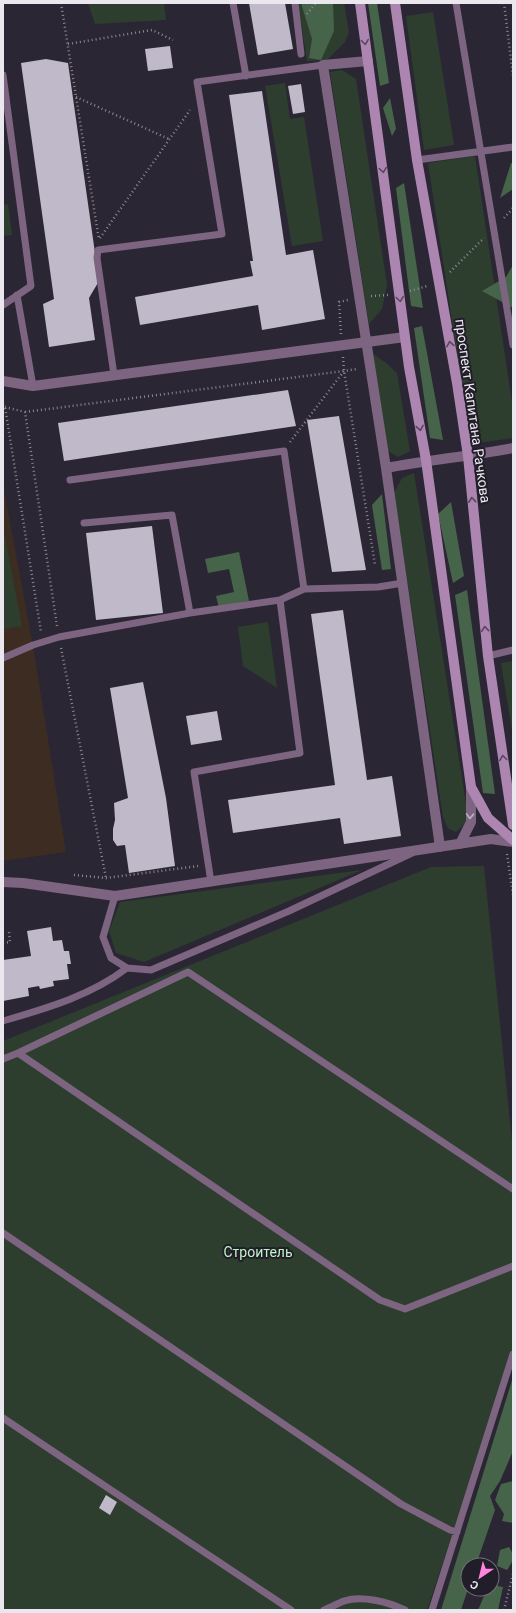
<svg xmlns="http://www.w3.org/2000/svg" width="516" height="1613" font-family="Roboto,sans-serif">
  <rect width="100%" height="100%" fill="#2b2633"/>
  <path fill="#3d2c22" d="M 3,485 L 33,645 L 66,852 L 3,861 Z"/>
  <path fill="#2d3e2f" d="M 88,3 L 164,3 L 166,20 L 95,24 Z
    M 298,3 L 344,3 L 349,32 L 345,42 L 327,60 L 307,61 Z
    M 433,12 L 454,145 L 424,150 L 406,16 Z
    M 342,70 L 356,79 L 387,285 L 382,309 L 369,324 L 330,72 Z
    M 285,83 L 290,119 L 304,117 L 323,241 L 292,246 L 265,86 Z
    M 475,156 L 513,409 L 513,438 L 471,444 L 428,163 Z
    M 8,204 L 12,235 L 3,236 L 3,205 Z
    M 373,354 L 386,363 L 397,373 L 410,451 L 398,457 L 388,451 Z
    M 414,473 L 467,810 L 466,823 L 456,832 L 448,828 L 443,817 L 394,493 L 402,478 Z
    M 4,532 L 22,626 L 3,629 L 3,533 Z
    M 268,622 L 277,688 L 243,666 L 238,627 Z
    M 513,661 L 513,737 L 501,663 Z
    M 484,866 L 513,1151 L 513,1353 L 427,1610 L 3,1610 L 3,1041 L 431,867 Z
    M 362,870 L 144,962 L 116,953 L 109,931 L 120,902 Z"/>
  <path fill="#46644a" d="M 301,3 L 333,3 L 334,31 L 321,60 L 309,58 L 312,39 Z
    M 368,3 L 377,3 L 389,83 L 380,86 Z
    M 390,98 L 396,129 L 392,136 L 383,108 Z
    M 511,163 L 513,163 L 513,189 L 500,198 Z
    M 404,183 L 423,308 L 411,306 L 396,188 Z
    M 513,265 L 513,308 L 482,291 L 506,277 Z
    M 422,326 L 443,440 L 430,438 L 414,328 Z
    M 382,494 L 391,569 L 382,570 L 372,505 Z
    M 451,502 L 464,576 L 453,583 L 438,514 Z
    M 239,552 L 249,601 L 219,608 L 216,596 L 234,592 L 229,569 L 208,573 L 205,559 Z
    M 467,590 L 495,794 L 483,793 L 455,595 Z
    M 513,1377 L 513,1451 L 500,1481 L 490,1496 L 495,1510 L 476,1565 L 468,1565 L 468,1589 L 461,1610 L 441,1610 Z
    M 513,1481 L 513,1523 L 502,1521 L 504,1514 L 495,1500 L 501,1484 Z
    M 509,1547 C 516,1557 513,1561 507,1570 L 497,1566 L 500,1550 Z
    M 492,1585 L 503,1587 L 498,1610 L 478,1610 L 487,1589 L 492,1589 Z"/>
  <path fill="#bfb9c9" d="M 249,3 L 285,3 L 293,49 L 258,55 Z
    M 170,46 L 173,68 L 148,71 L 145,49 Z
    M 46,59 L 68,63 L 99,281 L 89,298 L 95,340 L 49,347 L 43,304 L 54,299 L 21,63 Z
    M 301,84 L 305,112 L 293,114 L 288,86 Z
    M 262,91 L 286,255 L 313,250 L 325,319 L 262,330 L 258,305 L 140,325 L 135,297 L 253,276 L 250,261 L 253,261 L 229,95 Z
    M 288,390 L 296,426 L 64,461 L 58,423 Z
    M 339,416 L 366,570 L 332,572 L 307,420 Z
    M 152,526 L 163,613 L 96,620 L 86,533 Z
    M 343,610 L 367,780 L 392,776 L 401,836 L 344,844 L 340,818 L 233,833 L 228,800 L 335,785 L 311,614 Z
    M 143,682 L 166,798 L 175,866 L 129,873 L 125,845 L 117,846 L 113,840 L 113,829 L 115,820 L 114,803 L 128,798 L 110,688 Z
    M 217,711 L 222,740 L 191,745 L 186,716 Z
    M 51,927 L 53,941 L 62,940 L 64,951 L 69,951 L 71,964 L 67,964 L 69,979 L 53,981 L 54,986 L 40,989 L 39,986 L 28,988 L 29,996 L 3,1001 L 3,960 L 31,956 L 27,931 Z
    M 106,1495 L 117,1502 L 110,1515 L 99,1508 Z"/>
  <g fill="none" stroke-linecap="round" stroke-linejoin="round">
    <path stroke="#8c8892" stroke-width="2.5" stroke-dasharray="1 3" stroke-linecap="butt" d="M 61,3 L 99,240
      M 504,3 L 513,76
      M 307,14 L 316,3
      M 68,44 L 152,30 L 173,40
      M 76,97 L 169,139
      M 504,218 L 513,208
      M 100,238 L 190,110
      M 450,272 L 484,238
      M 410,291 L 427,286
      M 371,296 L 388,295
      M 341,334 L 339,302 L 348,300
      M 343,357 L 344,371 L 375,565
      M 3,405 L 5,407 L 41,632
      M 5,407 L 25,412 L 57,626
      M 25,412 L 344,371
      M 290,442 L 344,371 L 357,369
      M 61,648 L 106,878
      M 507,854 L 513,895
      M 74,875 L 106,878 L 198,866
      M 3,943 L 10,942 L 9,932
      M 504,1610 L 513,1574"/>
    <path stroke="#7d6480" stroke-width="7" d="M 233,3 L 246,76
      M 295,3 L 301,54
      M 456,3 L 513,345
      M 3,75 L 31,286 L 3,305
      M 417,160 L 513,147
      M 17,295 L 33,386
      M 114,375 L 97,258 L 98,250 L 222,234 L 197,82 L 323,65
      M 70,480 L 284,451 L 304,589
      M 84,523 L 172,515 L 190,613
      M 488,656 L 513,650
      M 3,658 L 33,645 L 59,637 L 190,613 L 280,600 L 304,589 L 378,587 L 403,583
      M 211,882 L 194,772 L 300,753 L 280,600
      M 115,896 L 103,937 L 111,958 L 127,968 L 151,970 L 289,911 L 412,853
      M 3,1021 C 47,1008 90,996 127,968
      M 18,1053 L 188,972 L 513,1189
      M 3,1059 L 18,1053 L 380,1300 L 405,1309 L 513,1266
      M 3,1233 L 401,1504 L 450,1530 L 457,1532
      M 3,1418 L 291,1610
      M 324,1610 C 331,1607 337,1604 344,1601 C 362,1595 388,1602 405,1610
      M 432,1610 L 513,1354"/>
    <path stroke="#7d6480" stroke-width="10" d="M 368,61 L 323,65 L 386,468
      M 3,381 L 33,386 L 405,337
      M 460,844 L 471,822 L 471,787
      M 440,847 L 386,468 C 428,460 471,456 513,448
      M 3,882 L 23,883 L 115,896 L 491,839 L 513,842"/>
    <path stroke="#ad85b1" stroke-width="10" d="M 360,3 L 409,367 L 426,460 L 471,787 L 488,818 L 513,840
      M 395,3 L 417,160 L 457,383 L 468,456 L 488,656 L 513,825"/>
  </g>
  <defs><path id="oneway-chevron" d="M-2-3.5L2.5 0L-2 3.5" fill="none" stroke-width="1.6" stroke-linecap="round" stroke-linejoin="round"/></defs>
  <g stroke="#59475f">
    <use href="#oneway-chevron" transform="translate(365 42) rotate(82)"/>
    <use href="#oneway-chevron" transform="translate(383 170) rotate(82)"/>
    <use href="#oneway-chevron" transform="translate(400 299) rotate(82)"/>
    <use href="#oneway-chevron" transform="translate(450 344) rotate(-100)"/>
    <use href="#oneway-chevron" transform="translate(420 428) rotate(80)"/>
    <use href="#oneway-chevron" transform="translate(472 500) rotate(-96)"/>
    <use href="#oneway-chevron" transform="translate(485 629) rotate(-96)"/>
    <use href="#oneway-chevron" transform="translate(503 758) rotate(-98)"/>
  </g>
  <use stroke="#beb3c3" href="#oneway-chevron" transform="translate(470 816) rotate(92)"/>
  <g text-anchor="middle" dominant-baseline="central" stroke-width="4" stroke-linejoin="round" paint-order="stroke">
    <g font-size="14" fill="#eae7ef" stroke="#211d29">
      <text transform="translate(473 411) rotate(82)">проспект Капитана Рачкова</text>
    </g>
    <g font-size="14" fill="#bff4c5" stroke="#211d29">
      <text x="258" y="1252">Строитель</text>
    </g>
  </g>
  <rect width="516" height="1613" fill="none" stroke="#eae7ef" stroke-width="8"/>
  <g transform="translate(480 1577) rotate(215)"><circle r="19" fill="#211d29" stroke="#716e78"/>
  <path d="M0-3L7 15L0 10L-7 15Z" fill="#ff85de"/>
  <text y="-6" font-size="11" font-weight="bold" text-anchor="middle" fill="#eae7ef">С</text>
  </g>
</svg>
